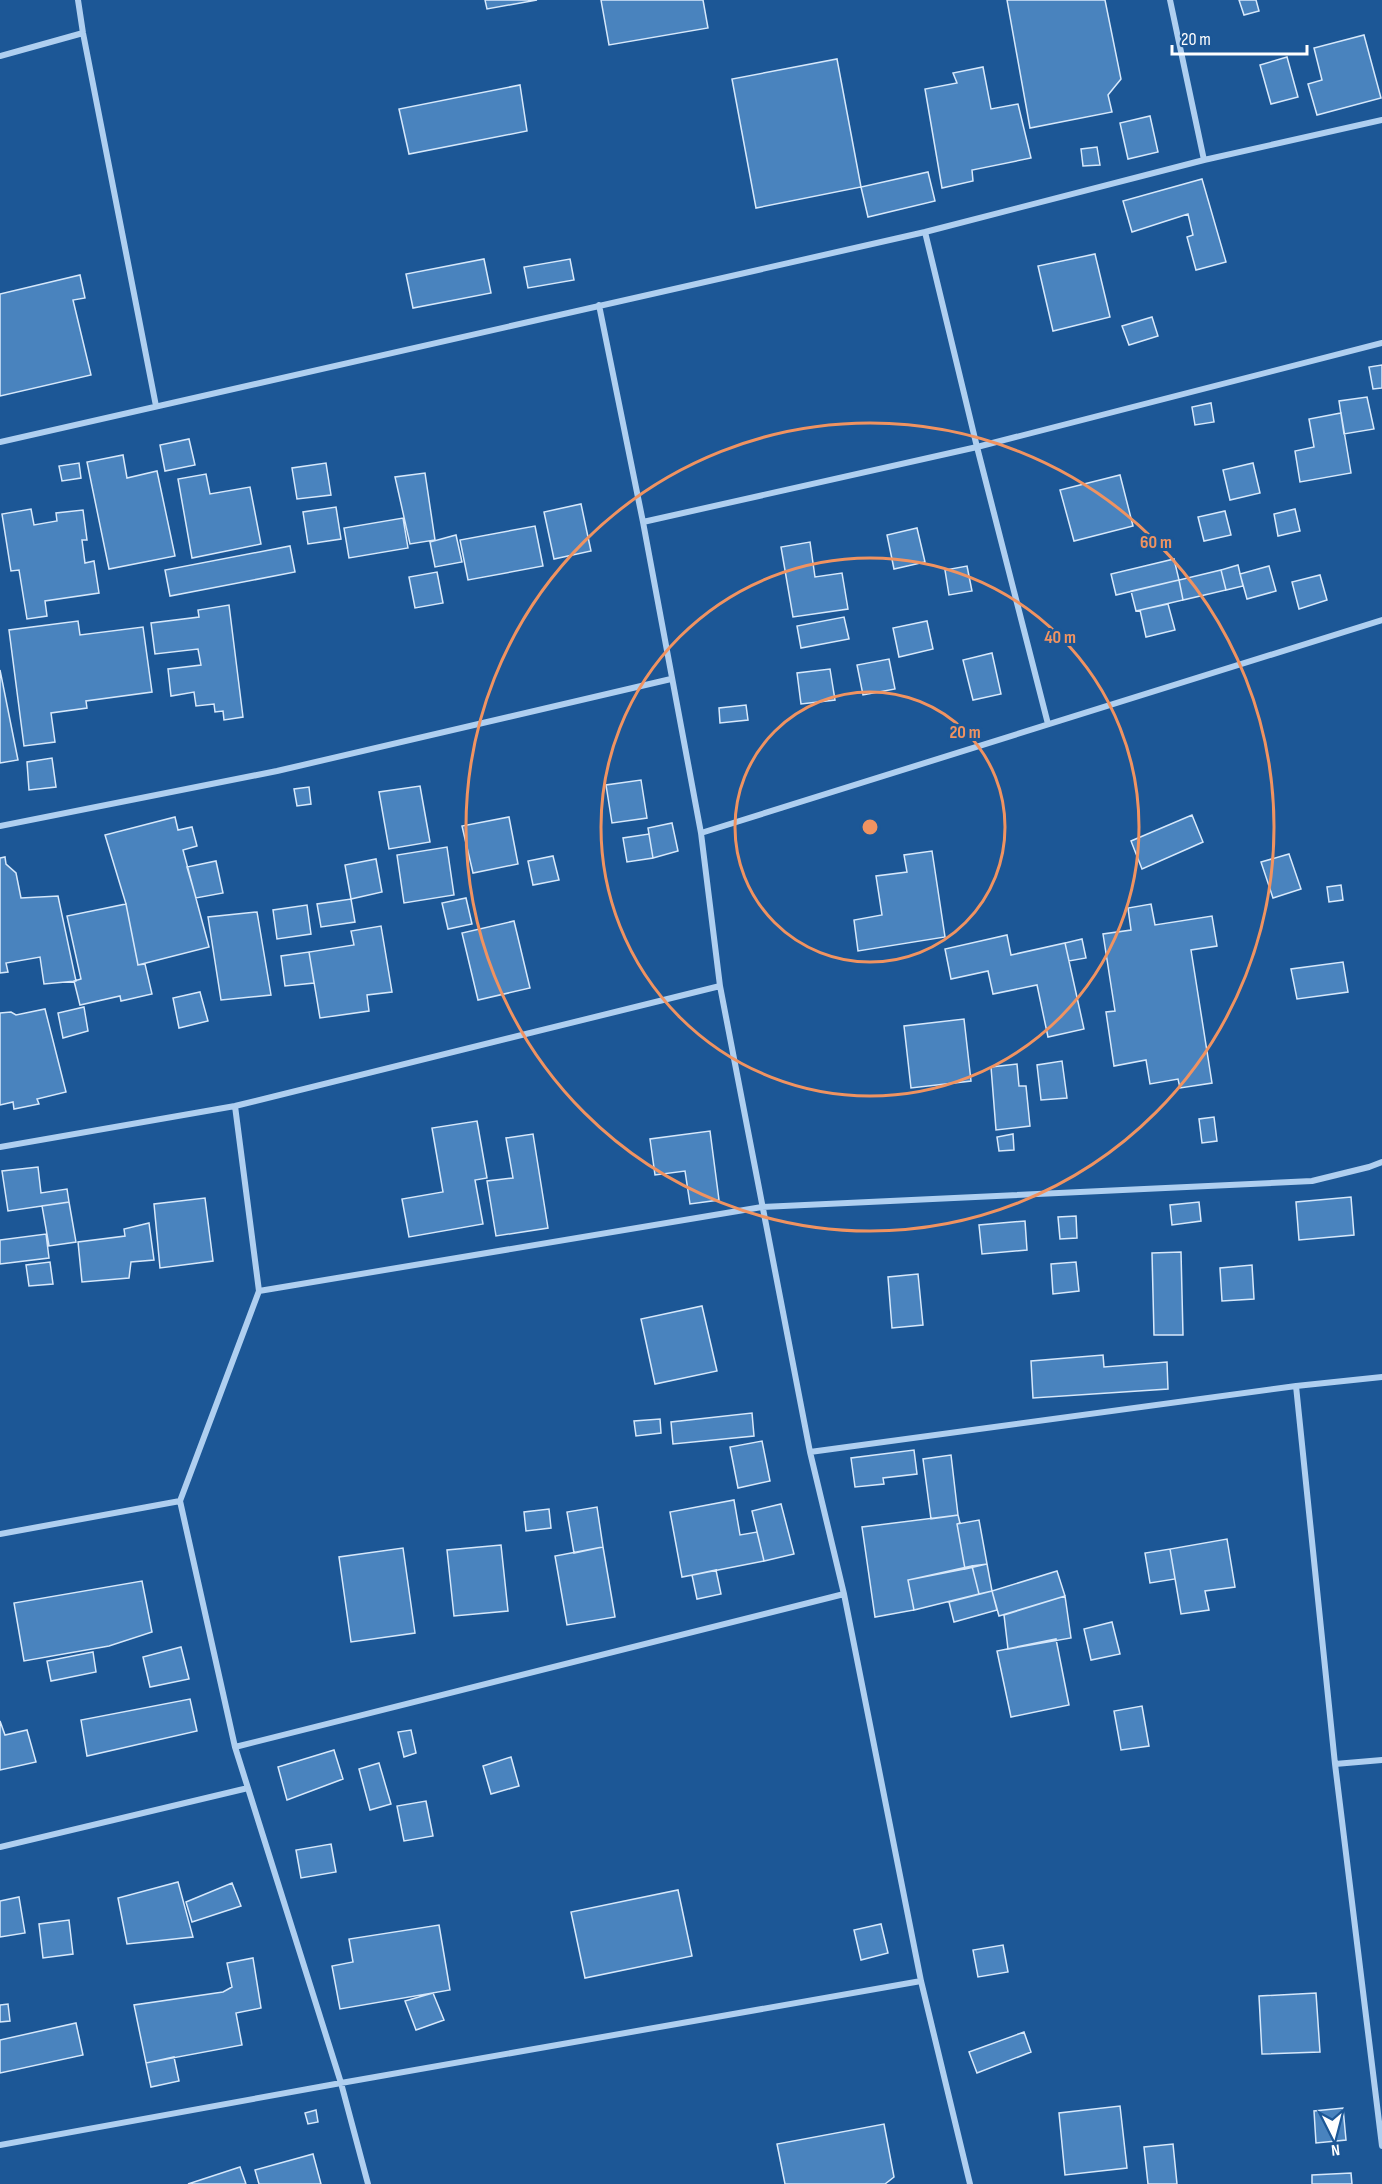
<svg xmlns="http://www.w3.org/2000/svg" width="1382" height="2184" font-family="'Sofia Sans Condensed',sans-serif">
  <rect width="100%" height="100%" fill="#1c5796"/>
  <path fill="#4983be" stroke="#d6e8fb" stroke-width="1.5" d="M 485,0 L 537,0 L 487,9 Z
    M 601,0 L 703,0 L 708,28 L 609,45 Z
    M 1007,0 L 1105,0 L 1121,79 L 1108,95 L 1112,112 L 1030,128 Z
    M 1239,0 L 1256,0 L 1259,11 L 1244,15 Z
    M 1364,35 L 1381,98 L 1317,115 L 1308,84 L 1322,80 L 1314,48 Z
    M 1287,57 L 1298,97 L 1271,104 L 1260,65 Z
    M 837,59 L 861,187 L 756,208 L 732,79 Z
    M 983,67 L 991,109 L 1018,104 L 1031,158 L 972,170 L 973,181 L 942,188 L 925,89 L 957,83 L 953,73 Z
    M 520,85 L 527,131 L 409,154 L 399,109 Z
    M 1150,116 L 1158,152 L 1128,159 L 1120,123 Z
    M 1097,147 L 1100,165 L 1083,166 L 1081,149 Z
    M 928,172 L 935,201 L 868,217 L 861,187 Z
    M 1202,179 L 1226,262 L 1196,270 L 1187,237 L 1193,235 L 1188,214 L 1132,232 L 1123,201 Z
    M 1095,254 L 1110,317 L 1053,331 L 1038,266 Z
    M 484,259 L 491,293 L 413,308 L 406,274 Z
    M 570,259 L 574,280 L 528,288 L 524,267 Z
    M 80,275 L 85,298 L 73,300 L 91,375 L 0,396 L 0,294 Z
    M 1152,317 L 1158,336 L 1129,345 L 1122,326 Z
    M 1382,365 L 1382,388 L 1373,389 L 1369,367 Z
    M 1367,397 L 1374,429 L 1344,434 L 1339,401 Z
    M 1211,403 L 1214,422 L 1195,425 L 1192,407 Z
    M 1341,413 L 1351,473 L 1300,482 L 1295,451 L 1314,447 L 1309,419 Z
    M 189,439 L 195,465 L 165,471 L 160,445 Z
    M 123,455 L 127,478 L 157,471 L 175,556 L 109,569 L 87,462 Z
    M 79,463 L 81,478 L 62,481 L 59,466 Z
    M 326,463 L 331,495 L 297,499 L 292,468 Z
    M 1253,463 L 1260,493 L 1230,500 L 1223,470 Z
    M 425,473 L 435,540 L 410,544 L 395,477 Z
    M 206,474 L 210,494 L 250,487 L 261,544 L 192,558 L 178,479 Z
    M 1120,475 L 1133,526 L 1074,541 L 1060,490 Z
    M 581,504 L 591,551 L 554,559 L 544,512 Z
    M 336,507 L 341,539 L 308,544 L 303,512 Z
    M 31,509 L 34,525 L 57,521 L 56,513 L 83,510 L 87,540 L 82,540 L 85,563 L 94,561 L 99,593 L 45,601 L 47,616 L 27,619 L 19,570 L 11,571 L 2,514 Z
    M 1295,509 L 1300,531 L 1278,536 L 1274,514 Z
    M 1225,511 L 1231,535 L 1204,541 L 1198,517 Z
    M 403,518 L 408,548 L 349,558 L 344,528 Z
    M 535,526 L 543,566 L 468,580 L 460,540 Z
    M 917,528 L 925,562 L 894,569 L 887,535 Z
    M 456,535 L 462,562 L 435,567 L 430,542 Z
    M 810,542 L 815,577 L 842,573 L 848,609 L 793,617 L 781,547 Z
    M 290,546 L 295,572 L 170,596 L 165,570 Z
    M 1174,559 L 1179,580 L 1116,595 L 1111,574 Z
    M 1238,565 L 1243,586 L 1226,590 L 1221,570 Z
    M 967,566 L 972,591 L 949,595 L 945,570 Z
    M 1269,566 L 1276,591 L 1247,599 L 1240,574 Z
    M 1221,570 L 1226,590 L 1183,600 L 1179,580 Z
    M 437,572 L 443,603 L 415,608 L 409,577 Z
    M 1320,575 L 1327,600 L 1299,609 L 1292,582 Z
    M 1179,580 L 1183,600 L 1136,611 L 1131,591 Z
    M 1168,604 L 1175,630 L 1146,637 L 1140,610 Z
    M 229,605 L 243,717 L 224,720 L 223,711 L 215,712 L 214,704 L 196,706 L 194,692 L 171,696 L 168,669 L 201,665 L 198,649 L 155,654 L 151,623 L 199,617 L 198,610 Z
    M 844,617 L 849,639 L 801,648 L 797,626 Z
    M 78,621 L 80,635 L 143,627 L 152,692 L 86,701 L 87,708 L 51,713 L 55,742 L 24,746 L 9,630 Z
    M 927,621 L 933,649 L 899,657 L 893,628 Z
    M 992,653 L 1001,694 L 973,700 L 963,660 Z
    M 889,659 L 895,689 L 863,695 L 857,665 Z
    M 830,669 L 835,700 L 801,704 L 797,673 Z
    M 0,670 L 18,760 L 0,763 Z
    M 746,705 L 748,720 L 720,723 L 719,708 Z
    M 52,758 L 56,787 L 29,790 L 27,762 Z
    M 641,780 L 647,818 L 612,823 L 606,785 Z
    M 420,786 L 430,842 L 389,849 L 379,792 Z
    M 309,787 L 311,804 L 297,806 L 294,789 Z
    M 1192,815 L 1203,842 L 1142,869 L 1131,841 Z
    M 175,817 L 178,830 L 192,827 L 197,846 L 183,850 L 209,947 L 138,965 L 126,904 L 105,835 Z
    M 509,817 L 518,864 L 473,873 L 462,826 Z
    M 672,823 L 678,851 L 653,858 L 648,828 Z
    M 649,834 L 653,858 L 627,862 L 623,838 Z
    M 447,847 L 454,895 L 404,903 L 397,855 Z
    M 932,851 L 945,937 L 858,951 L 854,920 L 882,915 L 876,876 L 907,872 L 904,855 Z
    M 1289,854 L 1301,889 L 1273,898 L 1261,862 Z
    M 553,856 L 559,880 L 533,885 L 528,861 Z
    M 5,857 L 6,864 L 16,873 L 21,898 L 58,896 L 76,981 L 44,984 L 40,957 L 6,963 L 8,972 L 0,973 L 0,858 Z
    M 376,859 L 382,892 L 351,899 L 345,865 Z
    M 216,861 L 223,893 L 196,898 L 187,867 Z
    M 1341,885 L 1343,900 L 1329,902 L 1327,887 Z
    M 466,898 L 472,924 L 448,929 L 442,903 Z
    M 351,899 L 355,922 L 321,927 L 317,904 Z
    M 126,904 L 138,965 L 145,964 L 152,994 L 121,1001 L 120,996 L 80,1005 L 74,981 L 81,979 L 67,916 Z
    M 1151,904 L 1155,925 L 1212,916 L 1217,946 L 1191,950 L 1212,1083 L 1180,1088 L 1178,1079 L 1150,1084 L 1146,1060 L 1114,1066 L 1106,1012 L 1115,1011 L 1103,934 L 1131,930 L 1128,908 Z
    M 307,905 L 311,934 L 277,939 L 273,910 Z
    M 257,912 L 271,995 L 221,1000 L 208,917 Z
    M 514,921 L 530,988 L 478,1000 L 462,933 Z
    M 381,926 L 392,992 L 367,995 L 369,1011 L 320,1018 L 309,952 L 354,945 L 351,931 Z
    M 1007,935 L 1011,955 L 1065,943 L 1084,1029 L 1048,1037 L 1037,985 L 993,994 L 988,971 L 951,979 L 945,949 Z
    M 1082,939 L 1086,958 L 1069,961 L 1065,943 Z
    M 309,952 L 314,983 L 285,986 L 281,956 Z
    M 1343,962 L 1348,992 L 1297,999 L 1291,969 Z
    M 200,992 L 208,1021 L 179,1028 L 173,998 Z
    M 84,1007 L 88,1031 L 63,1038 L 58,1013 Z
    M 45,1009 L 66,1092 L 37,1099 L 39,1104 L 14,1109 L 13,1102 L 0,1105 L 0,1013 L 11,1012 L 16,1015 Z
    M 964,1019 L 971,1081 L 911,1088 L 904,1026 Z
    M 1062,1061 L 1067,1098 L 1041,1100 L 1037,1065 Z
    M 1017,1064 L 1019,1086 L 1026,1086 L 1030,1126 L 996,1130 L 991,1067 Z
    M 1214,1117 L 1217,1141 L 1202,1143 L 1199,1119 Z
    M 477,1121 L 487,1178 L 475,1180 L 483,1224 L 409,1237 L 402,1199 L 443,1192 L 432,1128 Z
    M 710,1131 L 719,1200 L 690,1204 L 685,1171 L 655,1175 L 650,1139 Z
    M 533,1134 L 548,1228 L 496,1236 L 487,1181 L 513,1178 L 506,1138 Z
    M 1013,1134 L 1014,1150 L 999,1151 L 997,1137 Z
    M 38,1167 L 41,1193 L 67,1189 L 69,1202 L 8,1211 L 2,1171 Z
    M 1351,1197 L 1354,1235 L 1299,1240 L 1296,1202 Z
    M 205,1198 L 213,1261 L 160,1268 L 154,1204 Z
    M 69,1202 L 76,1242 L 49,1246 L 42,1206 Z
    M 1199,1202 L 1201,1221 L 1172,1225 L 1170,1205 Z
    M 1076,1216 L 1077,1238 L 1060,1239 L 1058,1217 Z
    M 1025,1221 L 1027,1250 L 982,1254 L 979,1225 Z
    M 149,1223 L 154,1260 L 131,1262 L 129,1278 L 82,1282 L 78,1242 L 125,1236 L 124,1229 Z
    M 46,1234 L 49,1258 L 0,1264 L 0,1240 Z
    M 1181,1252 L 1183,1335 L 1154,1335 L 1152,1253 Z
    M 50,1262 L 53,1284 L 29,1286 L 26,1265 Z
    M 1076,1262 L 1079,1291 L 1053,1294 L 1051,1264 Z
    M 1252,1265 L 1254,1299 L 1222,1301 L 1220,1268 Z
    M 918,1274 L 923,1325 L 892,1328 L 888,1277 Z
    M 702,1306 L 717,1371 L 655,1384 L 641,1319 Z
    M 1103,1355 L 1104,1367 L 1167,1362 L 1168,1389 L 1033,1398 L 1031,1361 Z
    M 752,1413 L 754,1436 L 673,1444 L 671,1422 Z
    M 660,1419 L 661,1433 L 636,1436 L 634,1421 Z
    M 762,1441 L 770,1481 L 738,1488 L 730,1447 Z
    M 914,1450 L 917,1474 L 883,1478 L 884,1484 L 855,1487 L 851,1458 Z
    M 951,1455 L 958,1515 L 931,1519 L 923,1459 Z
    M 734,1500 L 740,1535 L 757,1532 L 764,1561 L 682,1577 L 670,1512 Z
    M 781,1504 L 794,1554 L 764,1561 L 752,1511 Z
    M 597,1507 L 603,1547 L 574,1553 L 567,1512 Z
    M 549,1509 L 551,1528 L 526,1531 L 524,1512 Z
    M 958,1515 L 960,1523 L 957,1524 L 965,1569 L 908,1580 L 914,1610 L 875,1617 L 862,1527 Z
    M 979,1520 L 987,1564 L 965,1569 L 957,1524 Z
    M 1227,1539 L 1235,1587 L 1205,1591 L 1209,1610 L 1181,1614 L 1170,1549 Z
    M 501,1545 L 508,1611 L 454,1616 L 447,1550 Z
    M 603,1547 L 615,1617 L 567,1625 L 555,1556 Z
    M 403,1548 L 415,1633 L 351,1642 L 339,1557 Z
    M 1170,1549 L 1175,1579 L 1150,1583 L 1145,1553 Z
    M 987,1564 L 992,1591 L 979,1594 L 972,1566 Z
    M 972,1566 L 979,1594 L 914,1610 L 908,1580 Z
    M 716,1570 L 721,1594 L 697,1599 L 692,1575 Z
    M 1057,1571 L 1065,1596 L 999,1616 L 992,1591 Z
    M 142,1581 L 152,1632 L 109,1646 L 24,1661 L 14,1603 Z
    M 992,1591 L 997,1610 L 954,1622 L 949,1602 Z
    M 1065,1596 L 1071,1638 L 1008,1649 L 1004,1615 Z
    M 1112,1622 L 1120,1654 L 1091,1660 L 1084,1629 Z
    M 1056,1639 L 1069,1705 L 1011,1717 L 997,1651 Z
    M 181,1647 L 189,1679 L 150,1687 L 143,1657 Z
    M 93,1652 L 96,1672 L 51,1681 L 47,1661 Z
    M 190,1699 L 197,1731 L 87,1756 L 81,1720 Z
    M 1142,1706 L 1149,1746 L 1121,1750 L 1114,1711 Z
    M 0,1721 L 5,1735 L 27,1730 L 36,1762 L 0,1770 Z
    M 411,1730 L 416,1753 L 404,1757 L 398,1732 Z
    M 334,1750 L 343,1779 L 287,1800 L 278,1767 Z
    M 511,1757 L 519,1786 L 491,1794 L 483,1766 Z
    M 379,1763 L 391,1804 L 370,1810 L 359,1769 Z
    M 426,1801 L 433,1836 L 404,1841 L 397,1806 Z
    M 331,1844 L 336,1872 L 301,1878 L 296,1850 Z
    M 178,1882 L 193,1937 L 127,1944 L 118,1898 Z
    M 232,1883 L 241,1906 L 192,1922 L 186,1902 Z
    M 678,1890 L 692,1956 L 585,1978 L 571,1912 Z
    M 19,1897 L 25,1933 L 0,1937 L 0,1901 Z
    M 69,1920 L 73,1954 L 43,1958 L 39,1924 Z
    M 881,1924 L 888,1953 L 861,1960 L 854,1930 Z
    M 439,1925 L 450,1990 L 340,2009 L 332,1966 L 353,1962 L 349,1939 Z
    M 1003,1945 L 1008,1972 L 978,1977 L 973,1950 Z
    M 253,1958 L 261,2008 L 236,2013 L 242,2045 L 146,2063 L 134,2005 L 223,1992 L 232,1987 L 227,1963 Z
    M 433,1993 L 444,2020 L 416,2030 L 405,2001 Z
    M 1316,1993 L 1320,2052 L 1262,2054 L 1259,1996 Z
    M 8,2004 L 10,2021 L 0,2022 L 0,2005 Z
    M 76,2023 L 83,2055 L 0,2073 L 0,2040 Z
    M 1024,2032 L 1031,2052 L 977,2073 L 969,2052 Z
    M 174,2057 L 179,2081 L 151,2087 L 146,2063 Z
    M 1120,2106 L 1127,2168 L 1065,2175 L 1059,2113 Z
    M 1343,2108 L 1346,2140 L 1316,2143 L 1314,2111 Z
    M 316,2110 L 318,2122 L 308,2124 L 305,2113 Z
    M 884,2124 L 894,2177 L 885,2184 L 785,2184 L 777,2144 Z
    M 1173,2144 L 1177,2184 L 1148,2184 L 1144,2147 Z
    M 313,2154 L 321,2184 L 259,2184 L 255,2170 Z
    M 240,2167 L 246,2184 L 188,2184 Z
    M 1351,2173 L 1352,2184 L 1312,2184 L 1312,2175 Z"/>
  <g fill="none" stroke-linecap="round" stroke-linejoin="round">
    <path stroke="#afcff0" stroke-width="6" d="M 78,0 L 83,33 L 156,406
      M 1170,0 L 1204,160
      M 0,56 L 83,33
      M 925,232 L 977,447 L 1048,724
      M 599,305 L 643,522 L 701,833 L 720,986 L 810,1452 L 844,1594 L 921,1981 L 970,2184
      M 0,442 L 925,232 L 1204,160 L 1382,120
      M 643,522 L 977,447 L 1382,343
      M 0,826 L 277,771 L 671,679
      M 701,833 L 1382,620
      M 235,1106 L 259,1291 L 180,1501 L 235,1747 L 341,2083 L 368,2184
      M 0,1147 L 235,1106 L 720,986
      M 259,1291 L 762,1207 L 1312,1181 L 1369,1167 L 1382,1162
      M 1296,1386 L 1335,1764 L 1382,2146
      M 810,1452 L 1296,1386 L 1382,1377
      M 0,1534 L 180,1501
      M 235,1747 L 844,1594
      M 1335,1764 L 1382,1760
      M 0,1847 L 248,1788
      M 0,2145 L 341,2083 L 921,1981"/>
  </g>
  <g fill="none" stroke="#f09361" stroke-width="3">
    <circle cx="870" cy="827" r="135"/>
    <circle cx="870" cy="827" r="269"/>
    <circle cx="870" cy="827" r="404"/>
  </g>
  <circle cx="870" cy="827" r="9" fill="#f09361" stroke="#1c5796" stroke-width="3"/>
  <g font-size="18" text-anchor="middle" font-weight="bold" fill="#f09361" stroke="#1c5796" stroke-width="6" stroke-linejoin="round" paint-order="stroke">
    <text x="1156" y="548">60 m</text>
    <text x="1060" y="643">40 m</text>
    <text x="965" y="738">20 m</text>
  </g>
  <g transform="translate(1334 2136) rotate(174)" stroke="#1c5796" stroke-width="4.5" paint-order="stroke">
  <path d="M0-4.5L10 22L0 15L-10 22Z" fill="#ffffff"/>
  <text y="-9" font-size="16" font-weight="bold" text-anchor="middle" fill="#ffffff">N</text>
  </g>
  <path d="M1172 45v9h135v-9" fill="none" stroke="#ffffff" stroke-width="3"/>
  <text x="1181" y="45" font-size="18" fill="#ffffff" stroke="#1c5796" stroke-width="4.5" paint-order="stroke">20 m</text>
</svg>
